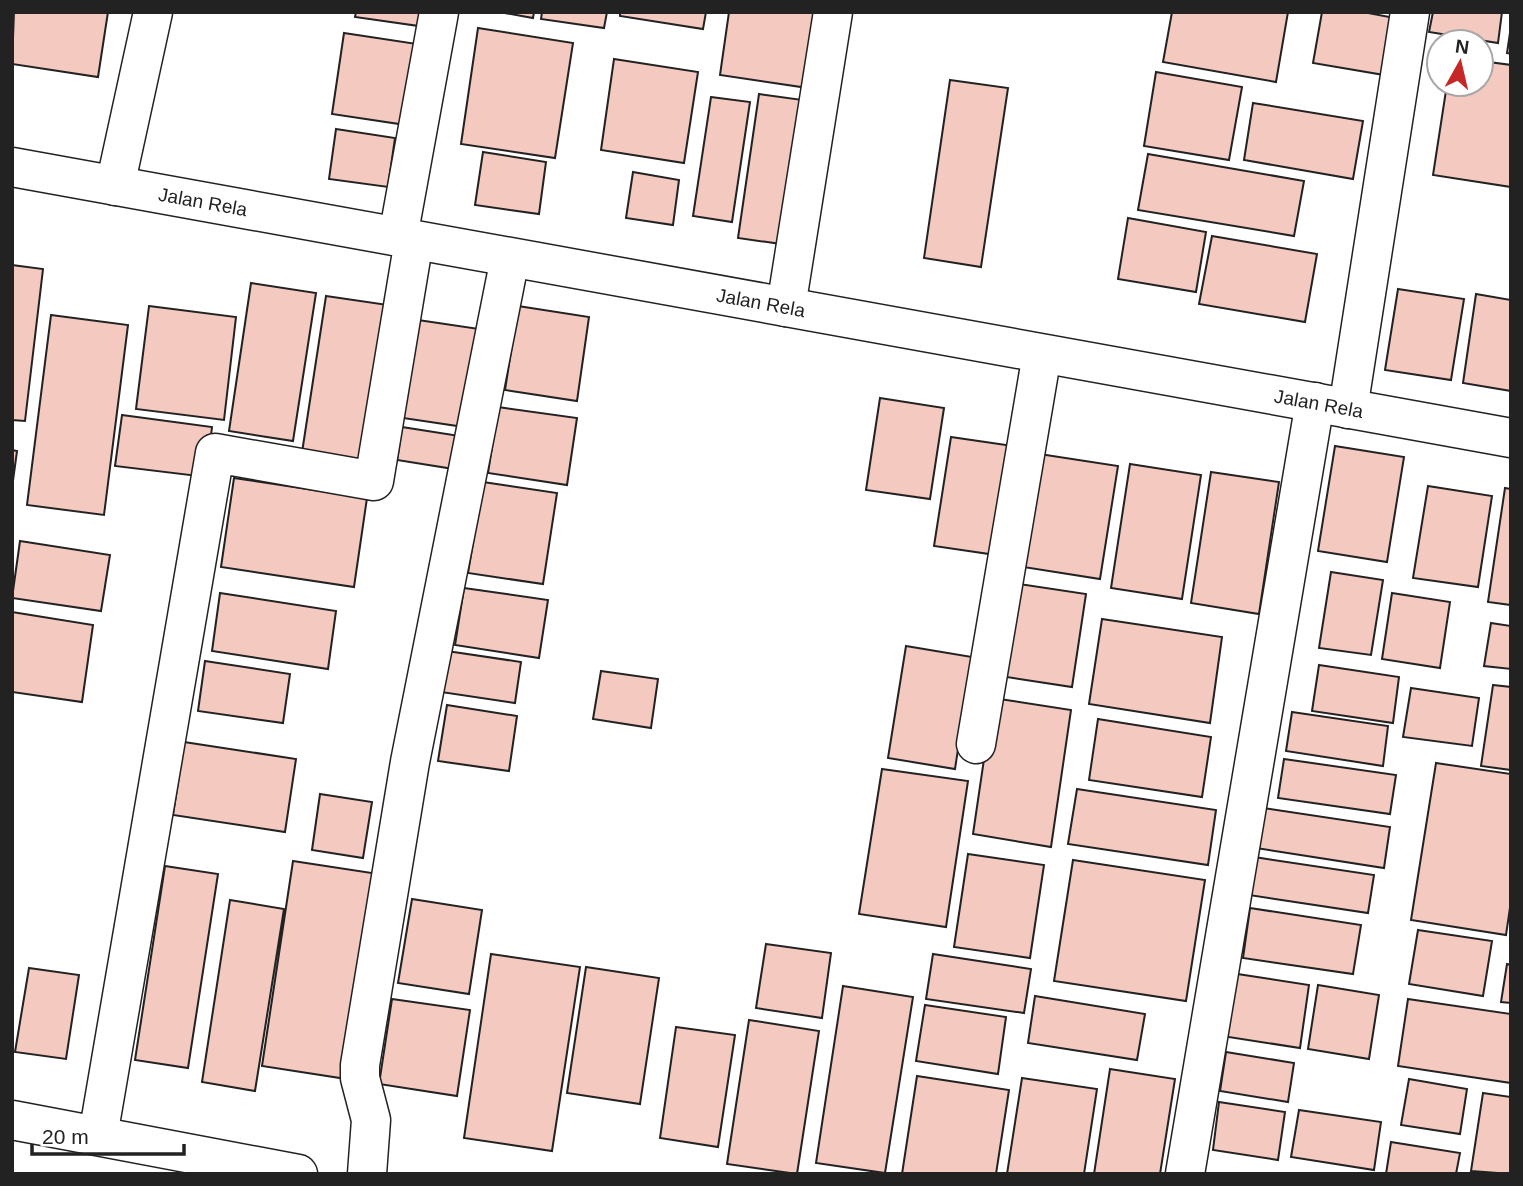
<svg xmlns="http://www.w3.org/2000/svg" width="1523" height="1186" font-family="Helvetica,sans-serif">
  <rect width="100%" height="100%" fill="#fff"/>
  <path fill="#f3c9c0" stroke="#222" stroke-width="2" d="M 14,12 L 108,12 L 98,77 L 12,64 Z
    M 356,12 L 421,12 L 419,26 L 355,17 Z
    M 499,12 L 534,12 L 533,18 Z
    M 542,12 L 607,12 L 604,28 L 541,19 Z
    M 620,12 L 706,12 L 703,29 L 620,16 Z
    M 729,12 L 820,12 L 808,88 L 720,75 Z
    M 1172,12 L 1288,12 L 1276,82 L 1163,62 Z
    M 1322,12 L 1363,12 L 1400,19 L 1390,76 L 1313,63 Z
    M 1433,12 L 1502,12 L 1498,43 L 1429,32 Z
    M 1511,26 L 1511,54 L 1507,53 Z
    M 478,28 L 573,43 L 555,158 L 461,144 Z
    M 344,33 L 417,44 L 406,125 L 332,114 Z
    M 614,59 L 698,72 L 684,163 L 601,150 Z
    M 1481,61 L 1511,65 L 1511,187 L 1433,175 L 1447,84 L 1481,84 Z
    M 1156,72 L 1242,87 L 1229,160 L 1144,146 Z
    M 950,80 L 1008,88 L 981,267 L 924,258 Z
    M 759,94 L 810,101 L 788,245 L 738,238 Z
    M 711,97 L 750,102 L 732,222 L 693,216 Z
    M 1253,103 L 1363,121 L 1353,179 L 1244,160 Z
    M 336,129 L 395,138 L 388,187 L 329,179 Z
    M 483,152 L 546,162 L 539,214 L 475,205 Z
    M 1148,154 L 1304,181 L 1294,236 L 1138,210 Z
    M 633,172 L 679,180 L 673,225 L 626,218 Z
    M 1128,218 L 1206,232 L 1196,292 L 1118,279 Z
    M 1212,236 L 1317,254 L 1305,322 L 1199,304 Z
    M 12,265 L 43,269 L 25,421 L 12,420 Z
    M 251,283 L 316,293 L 293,441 L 229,431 Z
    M 1398,289 L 1464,299 L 1451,380 L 1385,370 Z
    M 1476,294 L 1511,300 L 1511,391 L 1463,383 Z
    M 326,296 L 388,305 L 363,468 L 301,459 Z
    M 149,306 L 236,317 L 224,420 L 136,409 Z
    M 518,306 L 589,317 L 577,401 L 505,390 Z
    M 51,315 L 128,325 L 104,515 L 27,505 Z
    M 418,320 L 486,330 L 471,428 L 403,418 Z
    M 880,398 L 944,408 L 930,499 L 866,490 Z
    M 498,407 L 577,418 L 567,485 L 488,473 Z
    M 122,415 L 212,427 L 206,477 L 115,466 Z
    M 402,427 L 466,437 L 460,470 L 397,460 Z
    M 951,437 L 1019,447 L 1003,556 L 934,546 Z
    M 1335,446 L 1404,457 L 1387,562 L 1318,551 Z
    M 12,450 L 17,451 L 12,488 Z
    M 1033,453 L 1118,466 L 1100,579 L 1017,566 Z
    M 1130,464 L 1201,475 L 1182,599 L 1111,588 Z
    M 1211,472 L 1279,482 L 1259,614 L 1191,603 Z
    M 234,478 L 367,498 L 354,587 L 221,567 Z
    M 483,482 L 557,493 L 543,584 L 468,573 Z
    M 1428,486 L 1492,496 L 1478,587 L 1413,578 Z
    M 1505,488 L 1511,489 L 1511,605 L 1488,602 Z
    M 20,541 L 110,555 L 101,611 L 12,598 Z
    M 1331,572 L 1383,580 L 1371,655 L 1319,648 Z
    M 1013,583 L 1086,594 L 1072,687 L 1000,676 Z
    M 464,588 L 548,600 L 539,658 L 455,645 Z
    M 220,593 L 336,611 L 328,669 L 212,651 Z
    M 1392,593 L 1450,602 L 1440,668 L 1382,659 Z
    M 12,612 L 93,625 L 82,702 L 12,692 Z
    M 1102,619 L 1222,637 L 1210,723 L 1089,704 Z
    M 1491,623 L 1511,626 L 1511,669 L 1484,666 Z
    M 906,646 L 972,657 L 955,769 L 888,758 Z
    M 447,651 L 521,662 L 515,703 L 441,692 Z
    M 205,661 L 290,674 L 283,723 L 198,711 Z
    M 1319,665 L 1399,677 L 1393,723 L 1312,711 Z
    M 601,671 L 658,679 L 651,728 L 593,719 Z
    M 1493,685 L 1511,687 L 1511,770 L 1481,766 Z
    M 1411,688 L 1479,698 L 1472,746 L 1403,737 Z
    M 993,698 L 1071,710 L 1051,847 L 973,834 Z
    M 447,705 L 517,716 L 509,771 L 438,761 Z
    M 1292,712 L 1388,726 L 1383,766 L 1286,751 Z
    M 1098,719 L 1211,737 L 1202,797 L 1089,780 Z
    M 184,742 L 296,759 L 285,832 L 173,815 Z
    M 1284,759 L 1396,775 L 1390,814 L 1278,798 Z
    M 1436,763 L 1511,774 L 1511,901 L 1506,935 L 1411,920 Z
    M 882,769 L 968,781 L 946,927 L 859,914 Z
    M 1077,789 L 1216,810 L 1208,865 L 1068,844 Z
    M 320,794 L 372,802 L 363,858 L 312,850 Z
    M 1263,808 L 1390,827 L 1384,868 L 1256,848 Z
    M 968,854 L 1044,865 L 1030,958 L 954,947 Z
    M 1254,857 L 1374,875 L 1368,913 L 1249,895 Z
    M 1073,860 L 1205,880 L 1186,1001 L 1054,981 Z
    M 293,861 L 385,875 L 353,1080 L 262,1066 Z
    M 165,866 L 218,874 L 188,1068 L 135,1060 Z
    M 412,899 L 482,910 L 469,994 L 398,983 Z
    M 230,900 L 284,909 L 255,1091 L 202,1082 Z
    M 1250,908 L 1361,925 L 1353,974 L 1243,958 Z
    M 1418,930 L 1492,941 L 1483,996 L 1409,984 Z
    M 766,944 L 831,953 L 822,1018 L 756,1008 Z
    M 491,954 L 580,967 L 552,1151 L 464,1138 Z
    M 933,954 L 1031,969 L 1024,1013 L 926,999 Z
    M 1507,964 L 1511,965 L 1511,1003 L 1501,1002 Z
    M 586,967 L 659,978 L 640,1104 L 567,1093 Z
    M 29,968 L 79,975 L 66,1059 L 15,1052 Z
    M 1231,973 L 1309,985 L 1300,1048 L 1222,1036 Z
    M 1318,985 L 1379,995 L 1369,1059 L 1308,1049 Z
    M 843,986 L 913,997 L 885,1173 L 816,1163 Z
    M 1035,996 L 1145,1014 L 1137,1060 L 1028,1043 Z
    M 392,999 L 470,1010 L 457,1096 L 379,1084 Z
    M 1408,999 L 1511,1014 L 1511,1083 L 1398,1066 Z
    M 925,1005 L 1006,1017 L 998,1074 L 916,1061 Z
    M 749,1020 L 819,1031 L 797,1174 L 727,1164 Z
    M 676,1027 L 735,1035 L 718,1147 L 660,1138 Z
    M 1226,1052 L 1294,1063 L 1288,1102 L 1220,1091 Z
    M 1110,1069 L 1175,1079 L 1160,1174 L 1094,1174 Z
    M 917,1076 L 1009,1090 L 996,1174 L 902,1174 Z
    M 1022,1078 L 1097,1089 L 1084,1174 L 1007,1174 Z
    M 1409,1079 L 1467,1089 L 1460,1134 L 1401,1125 Z
    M 1483,1093 L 1511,1097 L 1511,1174 L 1471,1171 Z
    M 1219,1102 L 1285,1112 L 1278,1160 L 1213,1150 Z
    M 1299,1110 L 1381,1122 L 1374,1170 L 1291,1157 Z
    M 1391,1142 L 1460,1153 L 1456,1174 L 1386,1174 Z"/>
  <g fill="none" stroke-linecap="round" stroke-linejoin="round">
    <defs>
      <path id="street" d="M 115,186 L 153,12
        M 398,237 L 439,12
        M 786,307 L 833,12
        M 1348,409 L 1410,12
        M 976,744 L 1042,354
        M 12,1120 L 298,1174
        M 98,1136 L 215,453 L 374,481 L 414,240
        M 367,1174 L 371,1120 L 360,1078 L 360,1065 L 410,762 L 510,258
        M 1185,1174 L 1315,402"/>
      <g id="secondary">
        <path id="s1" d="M 12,167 L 1511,438"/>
      </g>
    </defs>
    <use href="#street" stroke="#222" stroke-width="41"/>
    <use href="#secondary" stroke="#222" stroke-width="41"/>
    <use href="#street" stroke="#fff" stroke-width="38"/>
    <use href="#secondary" stroke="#fff" stroke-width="38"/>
  </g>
  <g text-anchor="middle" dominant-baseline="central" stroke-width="5" stroke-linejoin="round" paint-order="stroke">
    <g font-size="19" fill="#222" stroke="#fff">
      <text stroke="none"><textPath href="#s1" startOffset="194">Jalan Rela</textPath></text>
      <text stroke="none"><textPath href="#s1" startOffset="761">Jalan Rela</textPath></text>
      <text stroke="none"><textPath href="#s1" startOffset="1328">Jalan Rela</textPath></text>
    </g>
  </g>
  <rect width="1523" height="1186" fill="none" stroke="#222222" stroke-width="28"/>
  <g transform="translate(1460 63) rotate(8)"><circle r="33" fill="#ffffff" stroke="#a7a7a7" stroke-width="2"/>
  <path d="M0-5L12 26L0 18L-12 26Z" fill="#c62828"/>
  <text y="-10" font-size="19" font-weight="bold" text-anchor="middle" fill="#222222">N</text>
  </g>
  <path d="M32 1144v10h152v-10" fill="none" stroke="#222222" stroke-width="3.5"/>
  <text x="42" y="1144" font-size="21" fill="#222222" stroke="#ffffff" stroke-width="5" paint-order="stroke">20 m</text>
</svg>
